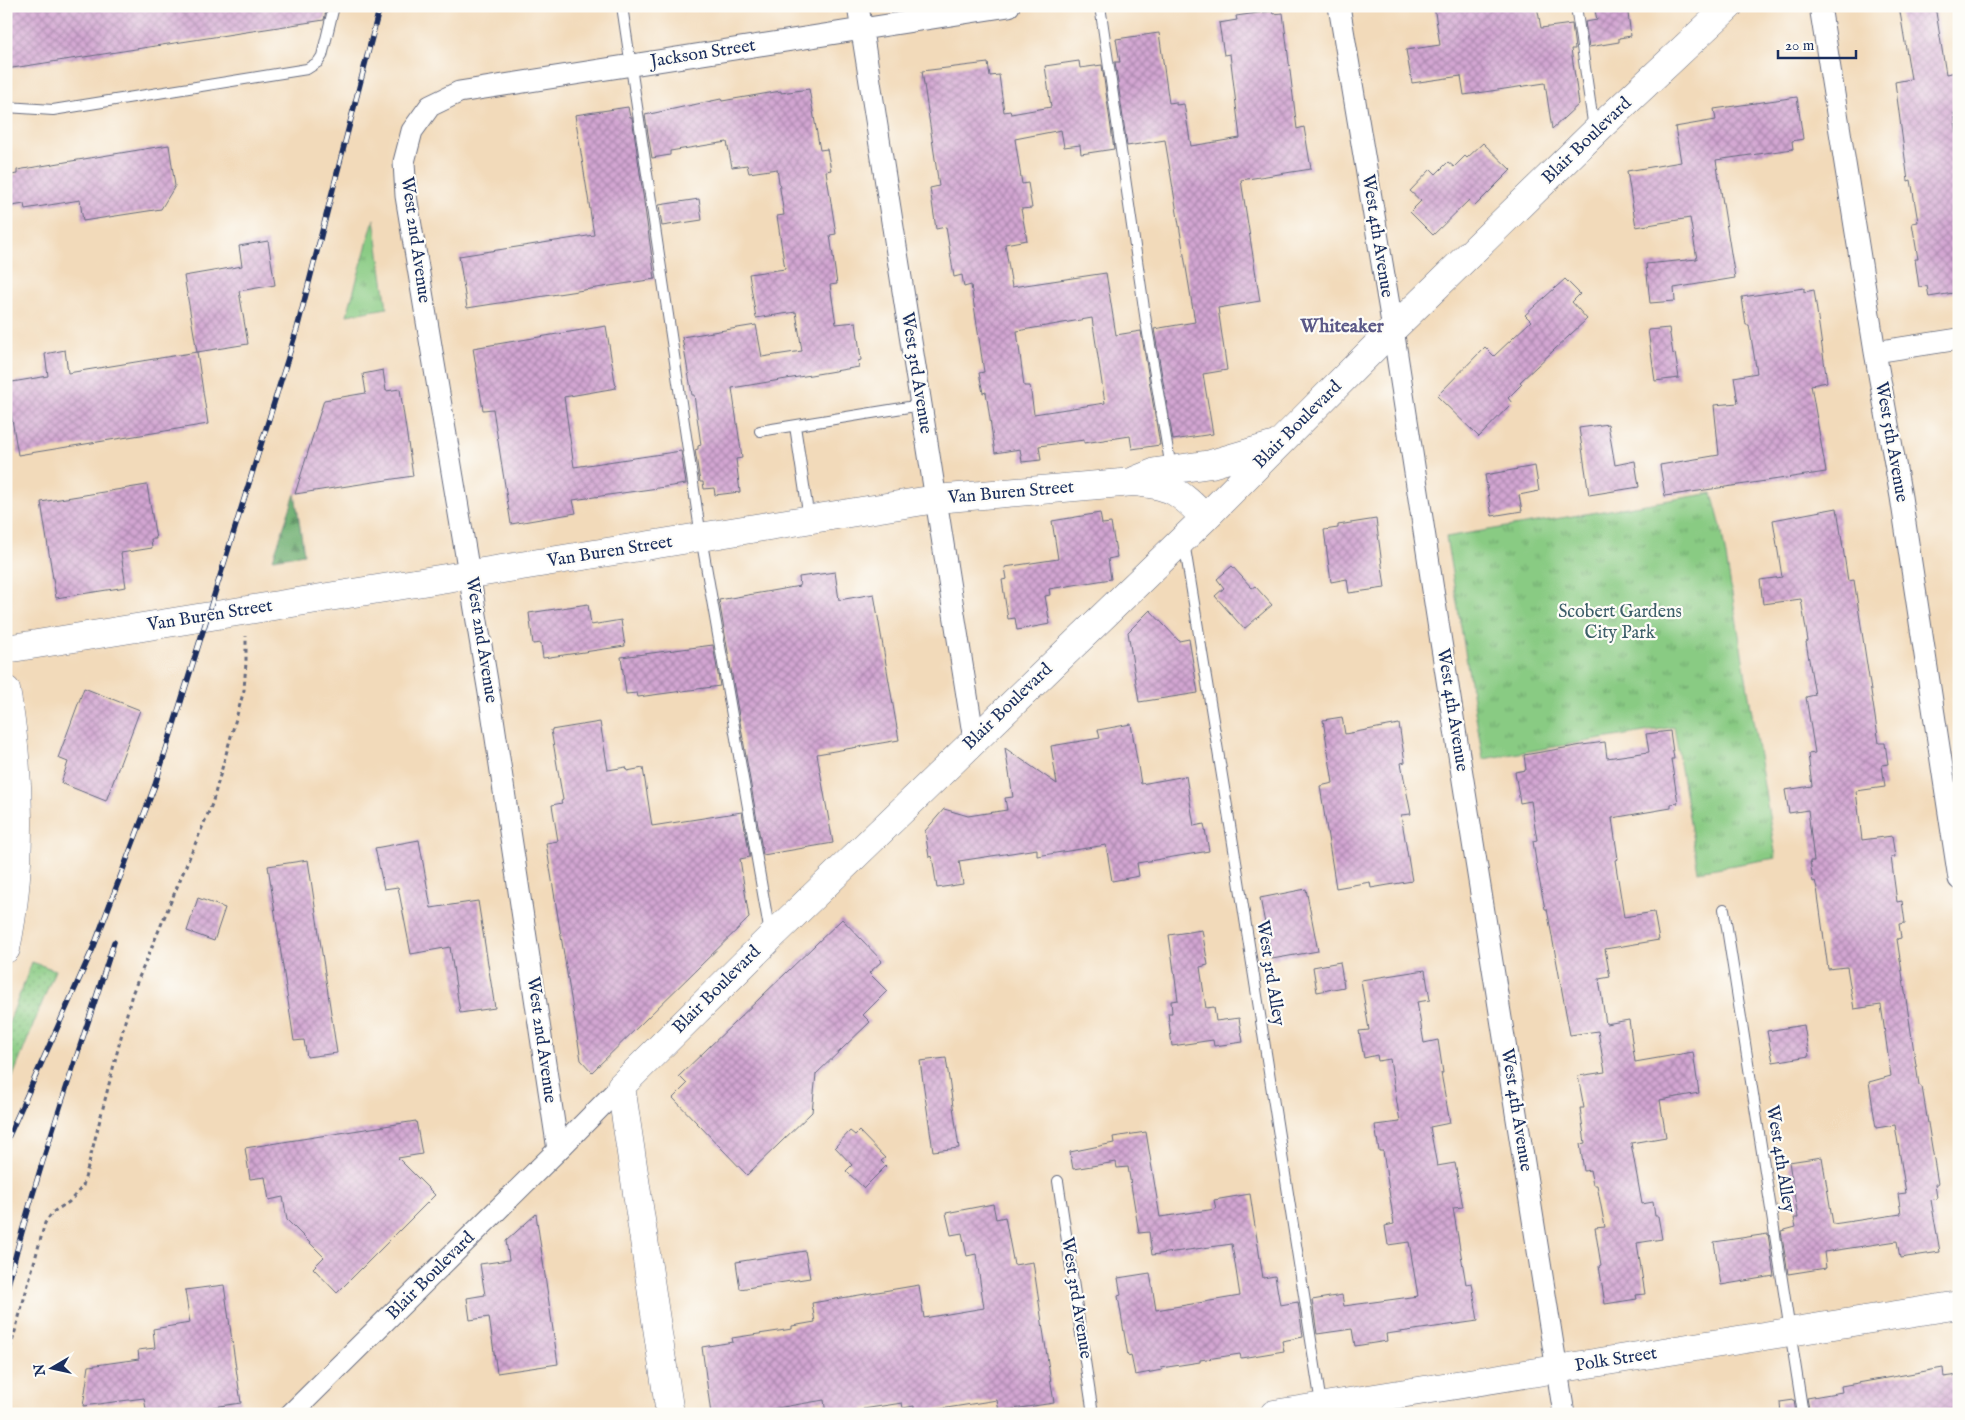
<svg xmlns="http://www.w3.org/2000/svg" width="1965" height="1420" font-family="'IM FELL English',serif">
  <defs>
    <pattern id="grass-dots" width="8" height="8" patternUnits="userSpaceOnUse" patternTransform="scale(1.25)"><rect width="8" height="8" fill="#89cb83"/><path d="M2 2h.1M6 6h.1" fill="none" stroke="#6fa56e" stroke-width="1.8" stroke-linecap="round"/></pattern>
    <pattern id="forest-firs" width="22" height="20" patternUnits="userSpaceOnUse" patternTransform="scale(1.25)"><rect width="22" height="20" fill="#6eaf71"/><path d="M5 1l3.5 6h-7zM16 11l3.5 6h-7z" fill="#5a8f60"/></pattern>
    <pattern id="park-tufts" width="24" height="20" patternUnits="userSpaceOnUse" patternTransform="scale(1.25)"><rect width="24" height="20" fill="#89cb83"/><path d="M3 7l-1-3M5 7V3M7 7l1-3M15 17l-1-3M17 17v-4M19 17l1-3" fill="none" stroke="#6fa56e"/></pattern>
    <pattern id="building-cross-hatch" width="8" height="8" patternUnits="userSpaceOnUse" patternTransform="scale(1.25)"><rect width="8" height="8" fill="#d3a6d2"/><path d="M0 0l8 8M0 8l8-8" fill="none" stroke="#aa88ae"/></pattern>
  </defs>
  <rect width="100%" height="100%" fill="#fdfcf7"/>
  <filter id="ink" filterUnits="userSpaceOnUse"><feTurbulence type="fractalNoise" baseFrequency=".02" numOctaves="2"/><feDisplacementMap in="SourceGraphic" scale="10" xChannelSelector="R" yChannelSelector="G"/><feConvolveMatrix kernelMatrix="1 2 1 2 8 2 1 2 1" color-interpolation-filters="sRGB"/></filter>
  <filter id="wash" filterUnits="userSpaceOnUse"><feTurbulence type="fractalNoise" baseFrequency=".0096" numOctaves="4" result="noise"/><feDisplacementMap in="SourceGraphic" scale="20" xChannelSelector="R" yChannelSelector="G"/><feGaussianBlur stdDeviation="1.12" result="paint"/><feColorMatrix in="noise" values="0 0 0 0 0 0 0 0 0 0 0 0 0 0 0 0 0 1.4 0 .05"/><feComposite in="paint" operator="in"/></filter>
  <g filter="url(#wash)">
    <rect width="100%" height="100%" fill="#f2daba"/>
    <path fill="url(#grass-dots)" stroke="#527d70" d="M 32,962 L 55,970 L 6,1094 L 6,1030 Z"/>
    <path fill="url(#forest-firs)" stroke="#446f68" d="M 295,494 L 304,554 L 273,559 Z"/>
    <path fill="url(#park-tufts)" stroke="#527d70" d="M 374,219 L 387,308 L 347,315 Z
      M 1712,493 L 1721,527 L 1776,858 L 1698,871 L 1674,727 L 1483,759 L 1446,537 Z"/>
    <g id="blocks">
      <path fill="url(#building-cross-hatch)" fill-rule="evenodd" d="M 6,6 L 327,6 L 324,20 L 6,69 Z
        M 1434,6 L 1537,6 L 1541,28 L 1572,24 L 1575,49 L 1571,49 L 1579,104 L 1552,129 L 1545,83 L 1464,95 L 1461,76 L 1412,83 L 1406,50 L 1440,45 Z
        M 1594,6 L 1627,6 L 1631,36 L 1619,38 L 1619,42 L 1589,47 L 1585,22 L 1597,20 Z
        M 1899,6 L 1935,6 L 1946,74 L 1957,72 L 1959,85 L 1959,112 L 1954,113 L 1959,149 L 1959,292 L 1929,297 L 1927,286 L 1919,287 L 1915,259 L 1918,259 L 1912,223 L 1918,222 L 1911,180 L 1908,181 L 1895,82 L 1911,79 Z
        M 1272,11 L 1273,14 L 1283,13 L 1297,129 L 1304,127 L 1311,169 L 1241,180 L 1260,301 L 1218,308 L 1227,370 L 1203,374 L 1213,434 L 1173,440 L 1154,329 L 1195,322 L 1165,140 L 1127,146 L 1115,62 L 1120,62 L 1116,39 L 1159,33 L 1169,103 L 1176,102 L 1176,105 L 1184,104 L 1191,146 L 1240,138 L 1230,54 L 1224,55 L 1219,23 L 1237,20 L 1236,16 Z
        M 1079,61 L 1080,68 L 1102,65 L 1114,149 L 1081,154 L 1080,145 L 1064,147 L 1061,130 L 1015,139 L 1022,184 L 1028,183 L 1032,208 L 1021,209 L 1027,240 L 1005,244 L 1012,287 L 1106,273 L 1116,335 L 1141,331 L 1160,445 L 1132,449 L 1130,436 L 1084,443 L 1084,440 L 1039,446 L 1041,460 L 1022,462 L 1020,449 L 995,453 L 986,392 L 983,393 L 979,373 L 984,372 L 971,285 L 964,287 L 962,275 L 954,277 L 946,227 L 936,229 L 930,188 L 939,186 L 922,71 L 988,63 L 990,76 L 999,75 L 1004,112 L 1010,111 L 1011,114 L 1051,107 L 1045,66 ZM 1092,318 L 1105,403 L 1034,414 L 1030,386 L 1024,386 L 1017,331 Z
        M 809,89 L 820,150 L 827,149 L 831,170 L 826,171 L 836,234 L 830,235 L 837,284 L 830,285 L 836,324 L 856,322 L 861,360 L 858,361 L 859,367 L 732,388 L 742,458 L 736,459 L 740,492 L 715,495 L 714,488 L 704,489 L 703,482 L 700,482 L 695,450 L 698,449 L 698,446 L 701,445 L 694,395 L 692,395 L 682,337 L 756,325 L 762,357 L 802,351 L 796,312 L 756,318 L 749,274 L 785,269 L 777,216 L 784,215 L 777,169 L 749,173 L 747,165 L 732,167 L 727,142 L 670,151 L 670,155 L 652,158 L 645,115 L 721,99 L 722,101 L 781,91 L 781,93 Z
        M 1797,97 L 1803,139 L 1792,141 L 1793,149 L 1716,160 L 1735,278 L 1674,288 L 1675,301 L 1650,303 L 1646,264 L 1697,259 L 1690,218 L 1636,227 L 1627,171 L 1681,162 L 1675,127 L 1716,120 L 1714,109 Z
        M 628,107 L 630,117 L 632,117 L 655,279 L 467,308 L 459,256 L 594,235 L 575,115 Z
        M 1483,143 L 1511,170 L 1475,206 L 1469,200 L 1433,235 L 1410,212 L 1421,201 L 1410,191 L 1431,169 L 1436,174 L 1448,162 L 1454,167 L 1465,156 L 1467,158 Z
        M 169,145 L 175,186 L 161,209 L 83,221 L 80,200 L 25,209 L 24,204 L 6,207 L 6,176 L 17,174 L 17,170 Z
        M 699,199 L 702,220 L 662,226 L 659,205 Z
        M 268,241 L 275,285 L 239,291 L 248,344 L 197,352 L 184,276 L 242,266 L 239,246 Z
        M 1565,279 L 1580,294 L 1572,302 L 1587,319 L 1520,382 L 1522,384 L 1508,398 L 1512,403 L 1479,437 L 1437,396 L 1485,347 L 1494,356 L 1531,321 L 1525,315 Z
        M 1804,288 L 1804,292 L 1814,290 L 1827,382 L 1811,385 L 1826,472 L 1665,496 L 1660,465 L 1719,455 L 1714,405 L 1738,403 L 1734,377 L 1757,373 L 1749,325 L 1746,325 L 1742,297 Z
        M 606,326 L 616,388 L 564,397 L 574,467 L 681,451 L 686,484 L 573,500 L 576,513 L 511,524 L 493,409 L 483,410 L 473,348 Z
        M 1669,328 L 1673,354 L 1675,353 L 1679,378 L 1655,381 L 1648,330 Z
        M 65,350 L 68,373 L 197,352 L 208,424 L 18,455 L 6,383 L 48,376 L 45,354 Z
        M 383,370 L 386,391 L 400,389 L 413,476 L 295,494 L 324,400 L 366,393 L 363,374 Z
        M 1608,424 L 1615,465 L 1635,461 L 1639,487 L 1589,495 L 1579,428 Z
        M 1535,466 L 1539,491 L 1519,495 L 1522,511 L 1492,516 L 1485,475 Z
        M 147,485 L 156,539 L 151,539 L 152,548 L 121,553 L 126,587 L 56,598 L 41,502 Z
        M 1837,508 L 1848,581 L 1854,580 L 1879,743 L 1885,743 L 1888,764 L 1882,765 L 1885,787 L 1856,791 L 1862,840 L 1892,836 L 1895,857 L 1891,857 L 1897,902 L 1902,901 L 1905,923 L 1899,924 L 1901,938 L 1897,939 L 1919,1085 L 1922,1087 L 1938,1184 L 1935,1184 L 1937,1198 L 1931,1200 L 1940,1252 L 1900,1258 L 1897,1241 L 1824,1252 L 1826,1268 L 1788,1274 L 1781,1231 L 1796,1227 L 1794,1218 L 1798,1218 L 1789,1162 L 1822,1157 L 1833,1224 L 1901,1214 L 1898,1194 L 1906,1193 L 1895,1125 L 1876,1128 L 1869,1082 L 1891,1076 L 1881,1005 L 1854,1009 L 1847,967 L 1828,969 L 1817,888 L 1815,881 L 1813,882 L 1810,861 L 1814,861 L 1808,810 L 1789,813 L 1785,790 L 1812,786 L 1808,754 L 1815,753 L 1806,697 L 1815,695 L 1806,642 L 1808,641 L 1801,599 L 1763,604 L 1760,580 L 1782,577 L 1773,520 Z
        M 1100,513 L 1102,524 L 1111,523 L 1117,557 L 1108,559 L 1111,579 L 1049,589 L 1050,595 L 1045,596 L 1050,624 L 1017,630 L 1015,618 L 1008,619 L 1002,580 L 1007,579 L 1005,567 L 1058,559 L 1052,521 Z
        M 1376,519 L 1385,588 L 1349,593 L 1347,579 L 1331,582 L 1324,530 L 1338,528 L 1338,525 Z
        M 1232,566 L 1252,588 L 1255,586 L 1272,605 L 1244,629 L 1215,596 L 1224,588 L 1217,579 Z
        M 835,572 L 839,600 L 874,594 L 899,740 L 817,754 L 833,843 L 763,855 L 719,600 L 800,586 L 799,577 Z
        M 588,604 L 591,625 L 621,620 L 625,646 L 543,658 L 541,643 L 533,644 L 529,613 Z
        M 1150,610 L 1179,641 L 1189,639 L 1198,693 L 1139,702 L 1128,632 Z
        M 713,645 L 720,686 L 638,697 L 637,693 L 626,694 L 621,657 Z
        M 84,688 L 140,710 L 106,801 L 61,783 L 68,762 L 58,758 Z
        M 1342,717 L 1345,734 L 1399,724 L 1405,762 L 1401,763 L 1411,814 L 1401,815 L 1412,881 L 1371,888 L 1370,882 L 1336,888 L 1320,786 L 1333,783 L 1323,720 Z
        M 600,722 L 608,770 L 626,767 L 627,771 L 643,768 L 652,826 L 742,812 L 750,857 L 740,859 L 749,918 L 592,1072 L 581,1060 L 546,843 L 558,841 L 552,805 L 562,803 L 561,801 L 563,800 L 551,730 Z
        M 1131,724 L 1141,784 L 1186,776 L 1194,826 L 1204,824 L 1209,851 L 1137,863 L 1139,876 L 1112,881 L 1106,845 L 1037,856 L 1037,849 L 959,861 L 963,884 L 937,888 L 932,856 L 929,857 L 925,831 L 944,809 L 968,816 L 1007,810 L 1005,798 L 1013,797 L 1005,748 L 1057,784 L 1051,746 L 1100,738 L 1098,730 Z
        M 1670,731 L 1674,759 L 1671,759 L 1678,803 L 1671,804 L 1671,808 L 1612,818 L 1618,859 L 1615,860 L 1624,917 L 1654,912 L 1659,940 L 1605,949 L 1610,977 L 1599,979 L 1606,1024 L 1629,1020 L 1635,1062 L 1693,1052 L 1699,1093 L 1660,1100 L 1666,1137 L 1631,1143 L 1642,1204 L 1653,1202 L 1655,1216 L 1658,1216 L 1662,1239 L 1637,1243 L 1645,1294 L 1636,1295 L 1637,1299 L 1605,1304 L 1599,1266 L 1601,1265 L 1595,1228 L 1605,1227 L 1597,1185 L 1593,1185 L 1590,1170 L 1584,1171 L 1580,1144 L 1585,1143 L 1580,1108 L 1584,1108 L 1578,1076 L 1605,1072 L 1598,1031 L 1570,1035 L 1547,909 L 1545,909 L 1537,868 L 1533,841 L 1537,840 L 1531,801 L 1520,803 L 1515,772 L 1526,770 L 1524,755 L 1582,745 L 1605,742 L 1607,758 L 1649,752 L 1646,734 Z
        M 419,840 L 431,908 L 478,901 L 495,1008 L 460,1013 L 450,947 L 411,954 L 398,887 L 384,889 L 375,848 Z
        M 308,860 L 337,1053 L 307,1057 L 304,1040 L 294,1041 L 268,866 Z
        M 1306,889 L 1318,951 L 1272,959 L 1260,898 Z
        M 198,898 L 225,908 L 214,941 L 187,931 Z
        M 842,919 L 882,961 L 869,973 L 887,991 L 863,1015 L 870,1022 L 816,1074 L 812,1112 L 747,1175 L 673,1098 L 687,1084 L 679,1076 Z
        M 1202,930 L 1208,965 L 1200,967 L 1206,1008 L 1214,1007 L 1216,1021 L 1239,1018 L 1243,1042 L 1214,1046 L 1213,1040 L 1172,1046 L 1168,1013 L 1172,1013 L 1171,1001 L 1178,1000 L 1169,935 Z
        M 1340,962 L 1344,987 L 1317,992 L 1313,967 Z
        M 1425,970 L 1430,1000 L 1417,1002 L 1424,1043 L 1438,1040 L 1443,1073 L 1441,1073 L 1450,1123 L 1430,1127 L 1437,1166 L 1455,1163 L 1463,1207 L 1453,1208 L 1466,1284 L 1472,1283 L 1478,1321 L 1386,1334 L 1387,1341 L 1355,1346 L 1352,1329 L 1317,1334 L 1312,1300 L 1342,1295 L 1344,1306 L 1418,1296 L 1409,1242 L 1388,1245 L 1385,1226 L 1394,1224 L 1383,1151 L 1379,1151 L 1375,1125 L 1400,1122 L 1390,1059 L 1378,1061 L 1377,1055 L 1364,1058 L 1359,1031 L 1369,1030 L 1361,980 Z
        M 1804,1025 L 1809,1056 L 1773,1062 L 1767,1031 Z
        M 946,1058 L 959,1148 L 933,1151 L 920,1061 Z
        M 416,1121 L 422,1154 L 398,1158 L 435,1195 L 337,1293 L 313,1268 L 324,1257 L 287,1220 L 283,1197 L 269,1200 L 265,1177 L 250,1179 L 245,1148 Z
        M 850,1131 L 855,1135 L 859,1131 L 885,1158 L 881,1161 L 886,1166 L 864,1188 L 846,1171 L 852,1165 L 835,1147 Z
        M 1146,1132 L 1160,1217 L 1216,1209 L 1214,1200 L 1250,1194 L 1263,1278 L 1275,1276 L 1280,1305 L 1298,1302 L 1303,1337 L 1282,1341 L 1284,1351 L 1241,1358 L 1240,1354 L 1200,1360 L 1200,1362 L 1161,1368 L 1162,1370 L 1135,1375 L 1131,1355 L 1128,1356 L 1118,1296 L 1121,1295 L 1118,1278 L 1150,1273 L 1156,1310 L 1240,1296 L 1232,1244 L 1152,1255 L 1149,1232 L 1139,1233 L 1128,1167 L 1117,1168 L 1116,1162 L 1073,1169 L 1070,1152 L 1114,1143 L 1113,1137 Z
        M 993,1204 L 996,1219 L 1005,1217 L 1014,1265 L 1033,1262 L 1054,1403 L 999,1411 L 997,1400 L 915,1413 L 914,1406 L 903,1408 L 902,1403 L 863,1409 L 864,1414 L 826,1414 L 824,1400 L 771,1409 L 771,1414 L 711,1414 L 702,1347 L 733,1342 L 732,1338 L 792,1329 L 792,1326 L 815,1322 L 812,1303 L 919,1285 L 924,1318 L 984,1308 L 976,1254 L 967,1256 L 962,1233 L 951,1235 L 946,1213 Z
        M 536,1214 L 558,1364 L 497,1373 L 489,1317 L 470,1320 L 467,1298 L 485,1295 L 480,1264 L 509,1260 L 506,1241 Z
        M 1768,1234 L 1774,1276 L 1721,1285 L 1714,1242 Z
        M 805,1251 L 810,1278 L 740,1289 L 736,1262 Z
        M 224,1285 L 241,1403 L 213,1407 L 214,1414 L 147,1414 L 144,1398 L 83,1406 L 89,1366 L 139,1359 L 138,1350 L 155,1348 L 153,1329 L 190,1323 L 185,1290 Z
        M 1943,1368 L 1944,1377 L 1959,1375 L 1959,1414 L 1941,1414 L 1941,1410 L 1919,1414 L 1810,1414 L 1807,1398 L 1842,1392 L 1841,1386 Z
        M 1794,1400 L 1796,1414 L 1781,1414 L 1780,1402 Z"/>
    </g>
  </g>
  <g filter="url(#ink)">
    <use href="#blocks" fill-opacity="0" stroke="#666b7e" stroke-width="1"/>
    <g fill="none" stroke-linecap="round" stroke-linejoin="round">
      <defs>
        <path id="lane" d="M 622,6 L 701,537 L 770,934
          M 1100,6 L 1146,322 L 1171,468
          M 1576,6 L 1594,129
          M 6,107 L 53,110 L 307,69 L 318,62 L 322,56 L 334,6
          M 795,426 L 809,519
          M 760,431 L 921,405
          M 1184,542 L 1237,868 L 1321,1404
          M 1724,909 L 1803,1414
          M 1058,1181 L 1093,1414"/>
        <path id="street" d="M 858,6 L 974,740
          M 1339,6 L 1393,329 L 1441,642 L 1564,1414
          M 1820,6 L 1875,352 L 1901,497 L 1959,879
          M 1875,352 L 1959,339
          M 558,1150 L 491,705 L 406,196 L 404,162 L 412,131 L 430,106 L 459,92 L 1009,6
          M 291,1414 L 558,1150 L 621,1086"/>
        <path id="secondary" d="M 1136,480 L 1156,472 L 1211,464 L 1276,445
          M 6,649 L 936,499 L 1133,482 C 1171,485 1179,491 1205,518
          M 6,690 C 21,772 23,867 6,949
          M 670,1414 L 621,1086 L 771,937 L 1205,518 L 1393,329 L 1600,127 L 1729,6
          M 1274,1414 L 1959,1305"/>
      </defs>
      <use href="#lane" stroke="#666b7e" stroke-width="12"/>
      <use href="#street" stroke="#666b7e" stroke-width="23"/>
      <use href="#secondary" stroke="#666b7e" stroke-width="29"/>
      <path stroke="#666b7e" stroke-width="3" stroke-dasharray="4 4" stroke-linecap="butt" d="M 6,1364 L 45,1223 L 53,1212 L 69,1202 L 83,1186 L 132,994 L 212,804 L 244,690 L 246,662 L 246,636"/>
      <use href="#lane" stroke="#fff" stroke-width="10"/>
      <use href="#street" stroke="#fff" stroke-width="21"/>
      <use href="#secondary" stroke="#fff" stroke-width="28"/>
      <defs>
        <path id="rail" d="M 6,1142 L 94,946 L 155,785 L 297,329 L 380,6
          M 6,1293 C 35,1173 77,1059 114,942"/>
      </defs>
      <use href="#rail" stroke="#1b2f5e" stroke-width="5.5"/>
      <use href="#rail" stroke="#fdfcf7" stroke-width="4" stroke-dasharray="11" stroke-linecap="butt"/>
    </g>
  </g>
  <g text-anchor="middle" dominant-baseline="central" stroke-width="4.5" stroke-linejoin="round" paint-order="stroke">
    <g font-size="18" fill="#1b2f5e" stroke="#fdfcf7">
      <text transform="translate(703 54) rotate(-9)">Jackson Street</text>
      <text transform="translate(1587 141) rotate(-44)">Blair Boulevard</text>
      <text transform="translate(1377 236) rotate(81)">West 4th Avenue</text>
      <text transform="translate(415 240) rotate(82)">West 2nd Avenue</text>
      <text transform="translate(916 373) rotate(81)">West 3rd Avenue</text>
      <text transform="translate(1298 425) rotate(-45)">Blair Boulevard</text>
      <text transform="translate(1891 442) rotate(80)">West 5th Avenue</text>
      <text transform="translate(1011 493) rotate(-5)">Van Buren Street</text>
      <text transform="translate(610 552) rotate(-9)">Van Buren Street</text>
      <text transform="translate(210 616) rotate(-9)">Van Buren Street</text>
      <text transform="translate(481 640) rotate(81)">West 2nd Avenue</text>
      <text transform="translate(1008 707) rotate(-44)">Blair Boulevard</text>
      <text transform="translate(1452 710) rotate(81)">West 4th Avenue</text>
      <text transform="translate(1270 973) rotate(81)">West 3rd Alley</text>
      <text transform="translate(717 990) rotate(-45)">Blair Boulevard</text>
      <text transform="translate(541 1040) rotate(82)">West 2nd Avenue</text>
      <text transform="translate(1516 1110) rotate(81)">West 4th Avenue</text>
      <text transform="translate(1780 1159) rotate(81)">West 4th Alley</text>
      <text transform="translate(431 1276) rotate(-45)">Blair Boulevard</text>
      <text transform="translate(1076 1298) rotate(81)">West 3rd Avenue</text>
      <text transform="translate(1616 1360) rotate(-9)">Polk Street</text>
    </g>
    <g font-size="18" fill="#3c5e69" stroke="#fdfcf7">
      <text x="1620" y="612">Scobert Gardens<tspan x="1620" dy="21">City Park</tspan></text>
    </g>
    <g font-size="19" font-weight="bold" fill="#5b5987" stroke="#fdfcf7">
      <text x="1342" y="327">Whiteaker</text>
    </g>
  </g>
  <rect width="1965" height="1420" fill="none" stroke="#fdfcf7" stroke-width="25"/>
  <g transform="translate(52 1368) rotate(261)" stroke="#fdfcf7" stroke-width="4" paint-order="stroke">
  <path d="M0-4L9 19L0 12L-9 19Z" fill="#1b2f5e"/>
  <text y="-8" font-size="14" font-weight="bold" text-anchor="middle" fill="#1b2f5e">N</text>
  </g>
  <path d="M1778 50v8h78v-8" fill="none" stroke="#1b2f5e" stroke-width="2.5"/>
  <text x="1785" y="50" font-size="15" fill="#1b2f5e" stroke="#fdfcf7" stroke-width="4" paint-order="stroke">20 m</text>
</svg>
